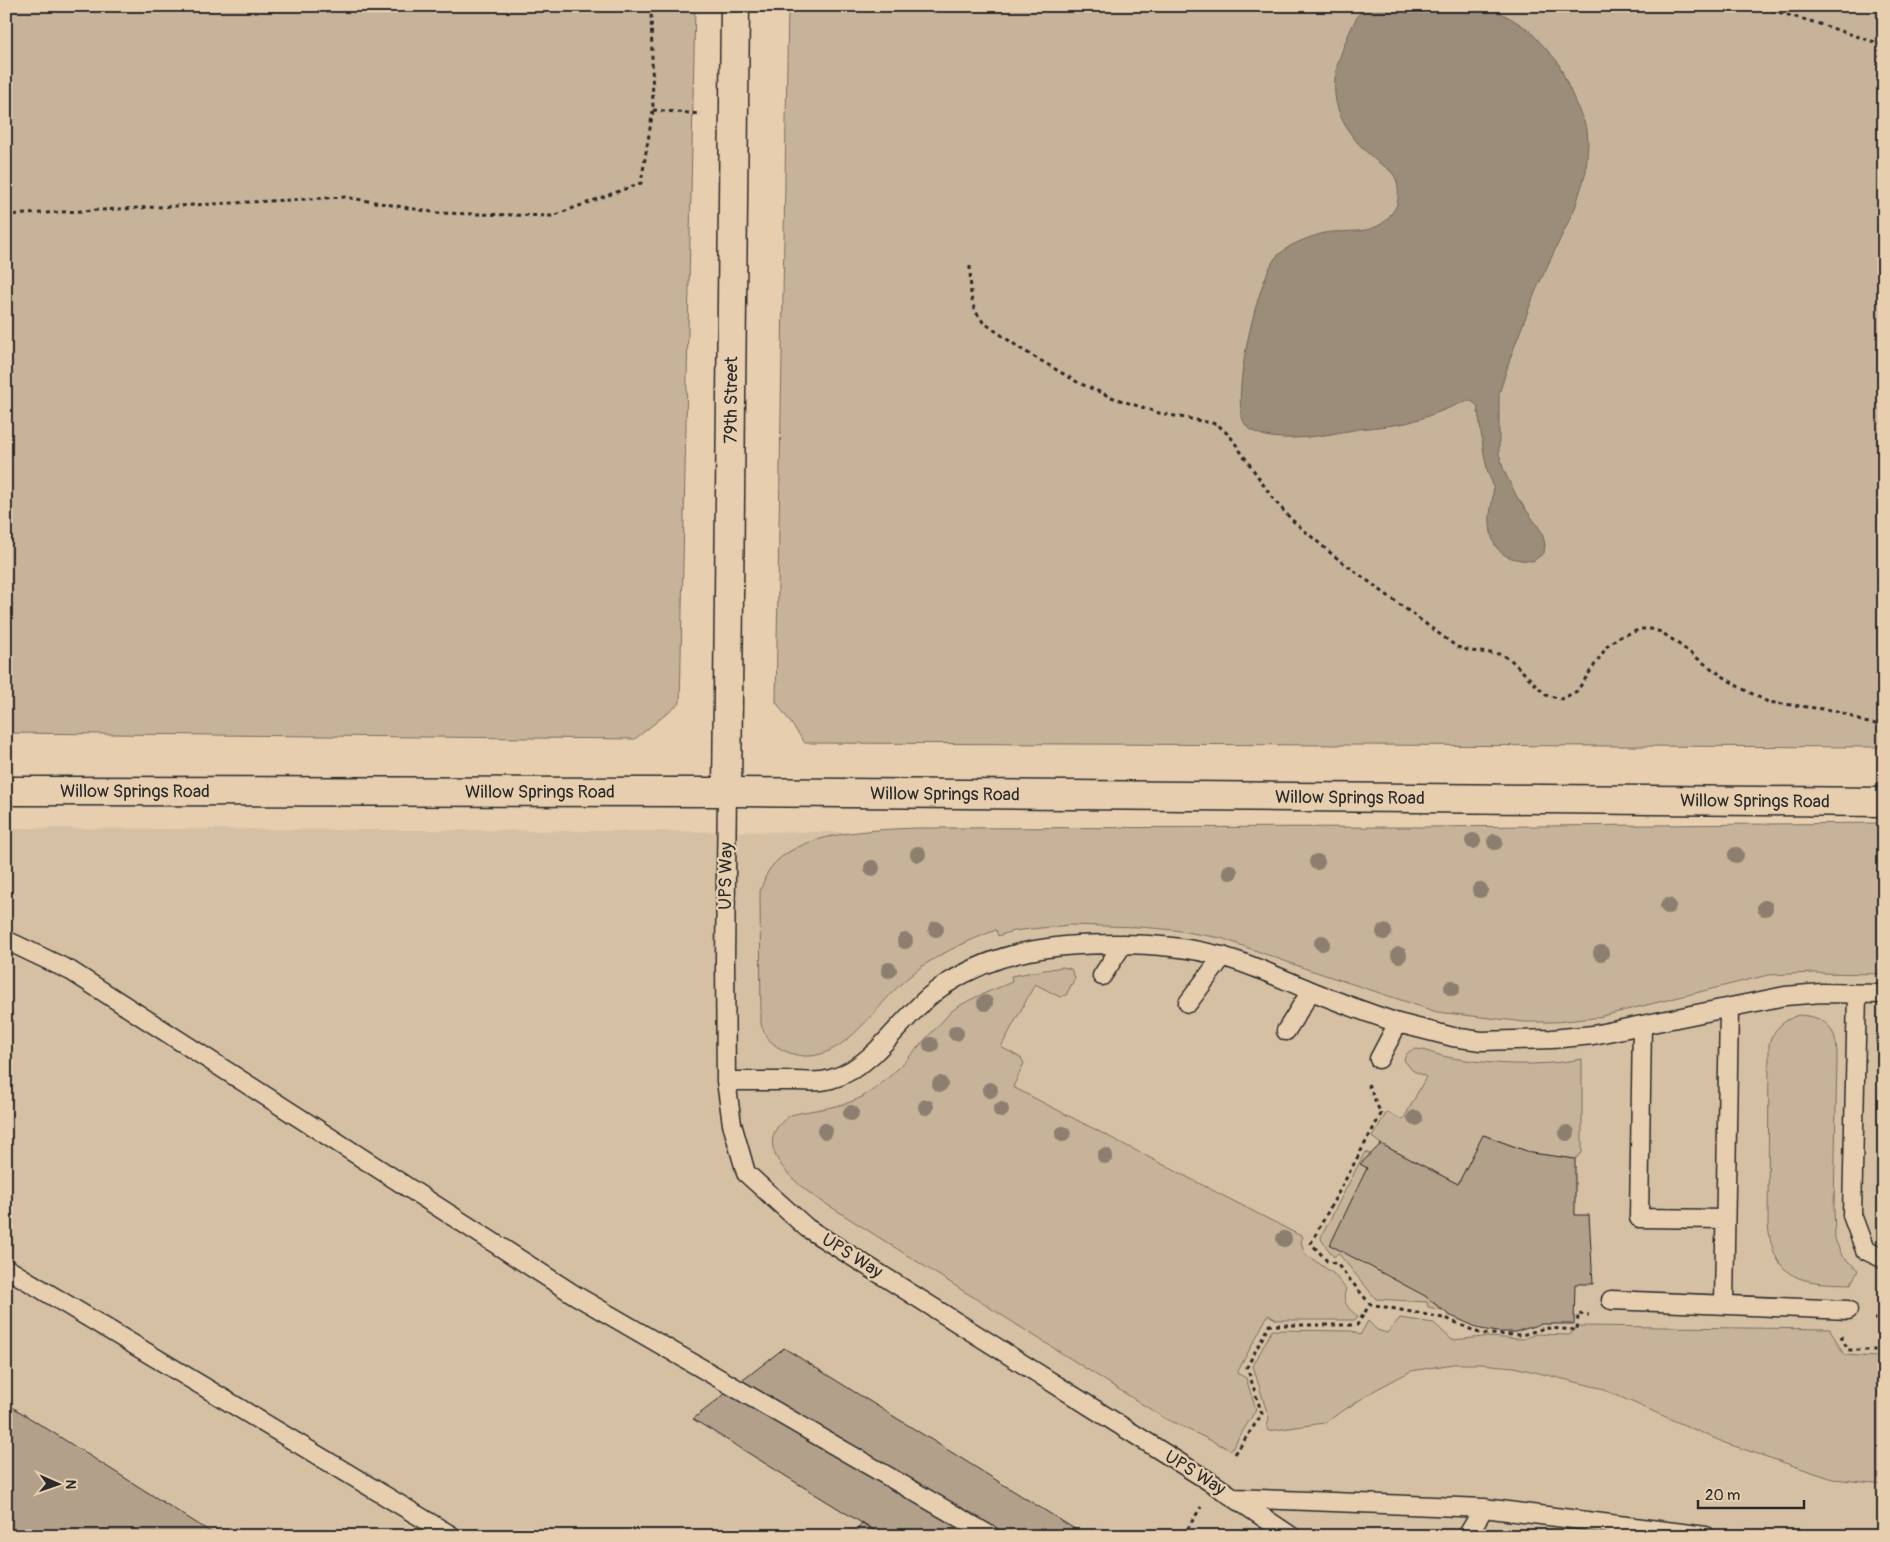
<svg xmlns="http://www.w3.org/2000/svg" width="1890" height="1542" font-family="Pangolin,sans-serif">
  <rect width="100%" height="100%" fill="#e6ceaf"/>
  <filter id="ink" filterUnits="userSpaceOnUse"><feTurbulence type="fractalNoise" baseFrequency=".02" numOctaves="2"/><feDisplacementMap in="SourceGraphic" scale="10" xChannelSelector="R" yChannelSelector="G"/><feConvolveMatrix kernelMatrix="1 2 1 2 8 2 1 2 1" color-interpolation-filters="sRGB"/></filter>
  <g filter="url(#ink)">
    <path fill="#d6c0a4" d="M 6,828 L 1884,837 L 1884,1536 L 6,1536 Z"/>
    <path fill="#c7b399" stroke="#796f62" d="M 6,6 L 695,6 L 680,703 L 635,739 L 6,733 Z
      M 788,6 L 1884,6 L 1884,747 L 805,743 L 776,702 Z
      M 1884,823 L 1884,974 L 1814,973 L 1768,975 L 1594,1018 L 1556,1022 L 1525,1022 L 1437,1012 L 1301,967 L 1221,938 L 1174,930 L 1140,927 L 1069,925 L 1013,931 L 998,936 L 996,930 C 970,940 945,951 921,967 C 911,975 899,985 890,995 C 864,1023 830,1072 785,1051 C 773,1046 764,1036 761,1024 L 760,891 C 763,884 765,876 769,870 C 796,831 874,830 916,828 L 1424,827 Z
      M 1062,967 L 1071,969 L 1075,978 L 1066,995 L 1060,997 L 1035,984 L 1001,1047 L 1021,1058 L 1024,1063 L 1013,1087 L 1303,1237 L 1301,1241 L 1304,1253 L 1334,1274 L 1346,1289 C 1341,1301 1348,1309 1358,1316 L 1355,1320 L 1277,1320 L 1268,1315 L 1237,1373 L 1246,1378 L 1256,1410 L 1231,1450 L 1164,1418 L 812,1195 C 786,1175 750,1141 791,1115 C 814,1109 841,1108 862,1097 C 892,1080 913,1051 937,1027 C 942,1022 947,1015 953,1010 C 970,998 993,990 1012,982 L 1011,976 Z
      M 1798,1015 C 1827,1016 1837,1029 1837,1056 L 1834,1207 L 1835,1239 L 1842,1256 L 1858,1270 L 1851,1284 C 1802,1283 1775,1282 1768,1226 L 1769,1044 C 1774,1028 1783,1021 1798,1015 Z
      M 1884,1022 L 1884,1055 C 1873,1046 1873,1031 1884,1022 Z
      M 1417,1049 C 1427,1050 1436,1055 1447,1057 C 1491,1065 1538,1067 1582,1059 L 1582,1153 L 1575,1159 L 1532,1153 L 1484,1135 L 1458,1184 L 1381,1144 L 1372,1137 L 1387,1112 L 1403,1120 L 1426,1077 L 1412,1070 L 1404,1060 C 1406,1053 1409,1050 1417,1049 Z
      M 1365,1152 L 1370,1154 L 1367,1168 L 1425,1296 L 1442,1310 L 1428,1307 L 1427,1302 L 1376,1299 L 1338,1253 L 1334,1257 L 1322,1241 L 1321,1237 Z
      M 1400,1318 L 1434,1323 L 1452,1340 L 1484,1337 L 1523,1339 L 1536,1334 L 1569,1335 L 1579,1326 L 1830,1329 L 1844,1355 L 1877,1357 L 1884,1353 L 1884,1484 L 1833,1479 L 1725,1443 L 1600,1388 L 1514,1367 L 1481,1364 L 1453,1364 L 1411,1371 L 1377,1389 L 1324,1423 L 1268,1431 L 1267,1427 L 1269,1419 L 1253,1366 L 1272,1330 L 1352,1331 L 1360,1335 L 1368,1321 L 1377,1330 L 1387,1333 Z"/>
    <path fill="#9c8d7a" stroke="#6f665a" d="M 1365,6 L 1487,6 L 1512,19 L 1529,30 L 1558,62 L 1587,129 L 1588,142 L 1586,172 L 1575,208 L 1536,290 L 1512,353 L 1499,394 L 1499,453 L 1504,471 L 1517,497 L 1542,532 L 1545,545 L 1544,553 L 1533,561 C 1504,560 1491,552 1490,522 C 1489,510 1494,499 1493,487 C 1493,481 1488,476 1487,469 C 1482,448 1481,426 1477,405 L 1471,401 L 1464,402 C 1446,409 1426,418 1406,423 C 1391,426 1375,427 1360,429 C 1334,433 1264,450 1245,424 C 1229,401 1258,279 1276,257 C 1280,253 1287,248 1292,245 C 1302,240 1313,236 1324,233 C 1348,229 1376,237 1391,214 C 1394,210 1396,207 1397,204 C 1399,195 1399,185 1395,177 C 1390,168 1379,164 1372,157 C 1338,127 1325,94 1342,51 C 1348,35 1354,19 1365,6 Z"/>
    <path fill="#b2a08b" stroke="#2b2b2b" d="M 1483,1135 L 1532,1153 L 1575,1159 L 1575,1215 L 1589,1215 L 1593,1284 L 1575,1284 L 1574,1324 L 1541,1324 L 1515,1332 L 1497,1332 L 1481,1329 L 1449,1315 L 1425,1296 L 1330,1245 L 1367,1168 L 1360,1164 L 1381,1144 L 1458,1184 Z
      M 784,1348 L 1086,1536 L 883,1536 L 693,1419 Z
      M 6,1403 L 217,1536 L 22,1536 L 6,1526 Z
      M 862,1522 L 883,1536 L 854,1536 Z"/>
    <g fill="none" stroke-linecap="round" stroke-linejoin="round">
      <defs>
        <path id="lane" d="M 727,792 L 725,960 L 726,1081 L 732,1124 L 746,1173 L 807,1228 L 1215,1485 L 1291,1536
          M 6,942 L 12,943 L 71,971 L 575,1295 L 991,1536
          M 1102,976 L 1123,944
          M 1857,994 L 1852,1215 L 1865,1250 L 1884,1259
          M 1188,1003 L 1223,956
          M 1398,1023 L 1453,1037 L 1481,1041 L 1552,1039 L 1593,1035 L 1785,996 L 1822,993 L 1884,994
          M 1642,1025 L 1639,1218 L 1725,1219
          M 1286,1031 L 1311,991
          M 726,1081 C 748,1081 771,1081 794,1081 C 806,1081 819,1083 831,1079 C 846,1075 862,1064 873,1054 C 898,1031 917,1002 946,984 C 1000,950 1054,944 1116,944 C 1152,944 1187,947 1221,956 C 1251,964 1280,978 1309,990 C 1338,1002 1368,1013 1398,1023 L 1379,1059
          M 6,1268 L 452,1536
          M 1611,1300 L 1848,1310
          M 1724,1304 L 1729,1009
          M 1234,1498 L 1484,1508 L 1467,1536
          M 1484,1508 L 1706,1536"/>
        <g id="secondary">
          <path id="s1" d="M 6,791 L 727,792 L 1884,802"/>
          <path id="s2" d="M 727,792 L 735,6"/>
        </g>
      </defs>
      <use href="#lane" stroke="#2b2b2b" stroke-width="21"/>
      <use href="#secondary" stroke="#2b2b2b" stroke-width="31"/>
      <path stroke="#2b2b2b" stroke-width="3" stroke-dasharray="4 4" stroke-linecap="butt" d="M 1756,6 L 1810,21 L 1884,45
        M 653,110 L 701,114
        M 6,215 L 345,197 L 438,213 L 552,216 L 641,183 L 653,110 L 651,6
        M 970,266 L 971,297 L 975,311 L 983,322 L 1021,349 L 1079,383 L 1111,397 L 1159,413 L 1217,424 L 1230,436 L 1274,500 L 1292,520 L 1333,555 L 1457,647 L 1471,651 L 1499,654 L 1510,659 L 1546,695 L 1562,699 L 1577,691 L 1608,645 L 1617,638 L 1641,629 L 1651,629 L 1661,632 L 1673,640 L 1705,664 L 1739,687 L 1768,702 L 1831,710 L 1841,712 L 1863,722 L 1884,725
        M 1368,1084 L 1381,1114 L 1311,1243 L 1327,1261 L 1337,1264 L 1370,1304 L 1448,1319 L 1481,1334 L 1522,1335 L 1545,1328 L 1577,1330 L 1578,1314 L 1589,1315
        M 1874,1319 L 1884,1319
        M 1841,1336 L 1848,1350 L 1876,1350 L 1884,1346
        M 1235,1454 L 1262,1414 L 1247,1367 L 1269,1325 L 1357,1325 L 1370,1304
        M 1183,1536 L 1201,1507"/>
      <use href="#lane" stroke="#e6ceaf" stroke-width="18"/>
      <use href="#secondary" stroke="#e6ceaf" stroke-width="28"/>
    </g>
    <g fill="#8c7f70">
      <circle cx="1473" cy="841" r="8"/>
      <circle cx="1495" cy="842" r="8"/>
      <circle cx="918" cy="854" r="8"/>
      <circle cx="1736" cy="855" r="8"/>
      <circle cx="1317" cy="862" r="8"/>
      <circle cx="872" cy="868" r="8"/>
      <circle cx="1230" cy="872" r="8"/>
      <circle cx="1480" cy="890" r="8"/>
      <circle cx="1668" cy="906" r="8"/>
      <circle cx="1765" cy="908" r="8"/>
      <circle cx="936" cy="929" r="8"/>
      <circle cx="1384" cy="932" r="8"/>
      <circle cx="905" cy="941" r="8"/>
      <circle cx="1322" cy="943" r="8"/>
      <circle cx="1601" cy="953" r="8"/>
      <circle cx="1399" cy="955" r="8"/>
      <circle cx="889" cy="970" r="8"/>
      <circle cx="1452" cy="988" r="8"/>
      <circle cx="985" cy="1003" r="8"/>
      <circle cx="956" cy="1033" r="8"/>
      <circle cx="931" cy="1045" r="8"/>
      <circle cx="940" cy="1084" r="8"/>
      <circle cx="990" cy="1090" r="8"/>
      <circle cx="926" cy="1107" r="8"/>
      <circle cx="1001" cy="1110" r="8"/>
      <circle cx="851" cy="1113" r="8"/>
      <circle cx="1415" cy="1118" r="8"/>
      <circle cx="825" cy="1131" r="8"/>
      <circle cx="1567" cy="1133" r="8"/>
      <circle cx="1063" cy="1134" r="8"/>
      <circle cx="1105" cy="1156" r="8"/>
      <circle cx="1284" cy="1239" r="8"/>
    </g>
  </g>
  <g text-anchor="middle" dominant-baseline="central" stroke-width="4.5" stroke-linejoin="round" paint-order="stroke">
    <g font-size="18" fill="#2b2b2b" stroke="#e6ceaf">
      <text stroke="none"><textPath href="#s2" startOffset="392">79th Street</textPath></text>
      <text stroke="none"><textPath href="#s1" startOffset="129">Willow Springs Road</textPath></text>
      <text stroke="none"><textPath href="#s1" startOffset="534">Willow Springs Road</textPath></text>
      <text stroke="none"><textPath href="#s1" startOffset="939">Willow Springs Road</textPath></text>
      <text stroke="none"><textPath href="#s1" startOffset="1344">Willow Springs Road</textPath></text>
      <text stroke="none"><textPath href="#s1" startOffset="1749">Willow Springs Road</textPath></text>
      <text transform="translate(726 876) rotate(-89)">UPS Way</text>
      <text transform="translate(852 1256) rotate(32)">UPS Way</text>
      <text transform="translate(1195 1473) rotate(32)">UPS Way</text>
    </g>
  </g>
  <rect width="1890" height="1542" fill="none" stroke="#e6ceaf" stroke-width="25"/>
  <rect x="12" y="12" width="1865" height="1517" fill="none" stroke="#2b2b2b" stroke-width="2" filter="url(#ink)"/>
  <g transform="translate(58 1484) rotate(92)" stroke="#e6ceaf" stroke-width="4" paint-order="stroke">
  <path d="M0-4L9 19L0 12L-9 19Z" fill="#2b2b2b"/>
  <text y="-8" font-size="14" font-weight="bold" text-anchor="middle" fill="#2b2b2b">N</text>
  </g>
  <path d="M1698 1500v8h106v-8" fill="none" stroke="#2b2b2b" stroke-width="2.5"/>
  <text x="1705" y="1500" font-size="15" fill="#2b2b2b" stroke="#e6ceaf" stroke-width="4" paint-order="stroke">20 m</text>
</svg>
